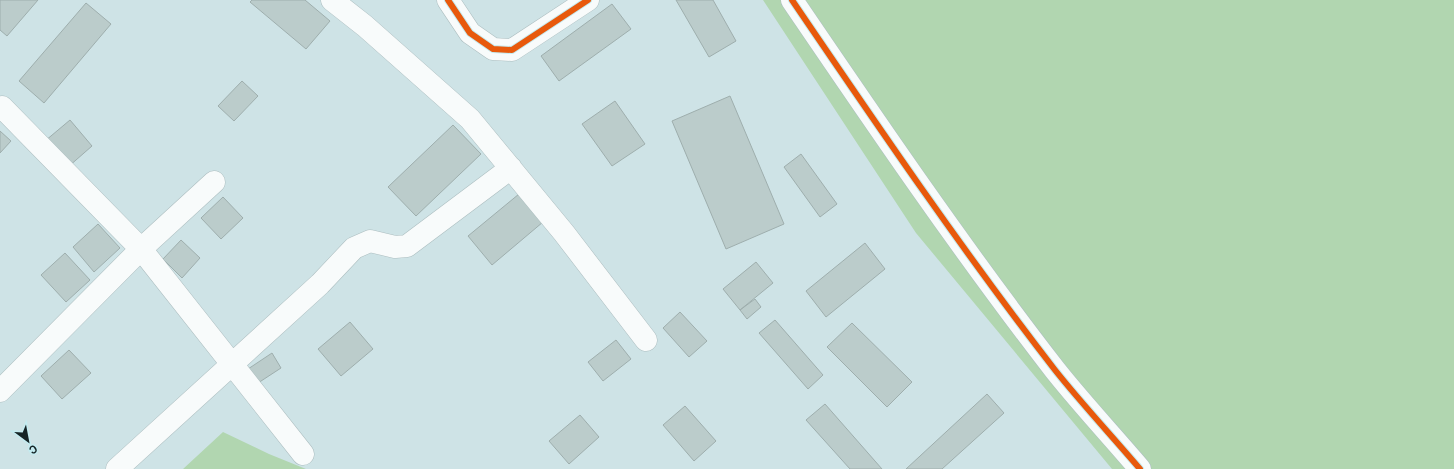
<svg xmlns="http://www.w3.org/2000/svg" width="1454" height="469" font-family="Roboto,sans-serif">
  <rect width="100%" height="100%" fill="#cee3e6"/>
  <path fill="#b1d6b0" d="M 763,0 L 1454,0 L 1454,469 L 1112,469 L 916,233 Z
    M 223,432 L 269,454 L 306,469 L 183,469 Z"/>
  <path fill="#bbcccb" stroke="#9eaead" d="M 0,0 L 38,0 L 7,36 L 0,30 Z
    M 252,0 L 305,0 L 330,21 L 306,49 L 250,2 Z
    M 676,0 L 713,0 L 736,41 L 709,57 Z
    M 86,3 L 111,24 L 44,103 L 19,81 Z
    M 612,4 L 631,29 L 559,81 L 541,56 Z
    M 242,81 L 258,96 L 234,121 L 218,106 Z
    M 730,96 L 784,224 L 726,249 L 672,121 Z
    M 615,101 L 645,144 L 612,166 L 582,124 Z
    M 70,120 L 92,146 L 68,167 L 45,141 Z
    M 453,125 L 481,154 L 416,216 L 388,187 Z
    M 0,131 L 11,141 L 0,153 Z
    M 801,154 L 837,204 L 820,217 L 784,167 Z
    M 519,194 L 543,222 L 492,265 L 468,236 Z
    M 223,197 L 243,218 L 221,239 L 201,218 Z
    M 98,224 L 120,248 L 94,272 L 73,247 Z
    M 181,240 L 200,258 L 182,278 L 163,259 Z
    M 865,243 L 885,269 L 826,317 L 806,291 Z
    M 65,253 L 90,280 L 66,302 L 41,275 Z
    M 756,262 L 773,283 L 740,310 L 723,289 Z
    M 755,299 L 761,307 L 747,319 L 740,310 Z
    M 680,312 L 707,341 L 689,357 L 663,328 Z
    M 775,320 L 823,375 L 808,389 L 759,333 Z
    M 350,322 L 373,349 L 341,376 L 318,349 Z
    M 852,323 L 912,382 L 887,407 L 827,347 Z
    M 616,340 L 631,359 L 603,381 L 588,362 Z
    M 69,350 L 91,373 L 62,399 L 41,376 Z
    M 272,353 L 281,368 L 258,383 L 248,369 Z
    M 987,394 L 1004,413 L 942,469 L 906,469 Z
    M 825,404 L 882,469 L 850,469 L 806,420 Z
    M 685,406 L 716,441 L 694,461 L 663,425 Z
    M 580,415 L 599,437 L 569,464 L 549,441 Z"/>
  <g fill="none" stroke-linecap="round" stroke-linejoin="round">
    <defs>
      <path id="minor" d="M 332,0 L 365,26 L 470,119 L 564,233 L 646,340
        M 448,0 L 470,33 L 493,49 L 512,50 L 588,0
        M 792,0 C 877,125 962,250 1055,370 C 1082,404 1112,436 1140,469
        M 2,107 L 141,249 L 303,454
        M 0,391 L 141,249 L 214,182
        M 117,469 L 320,284 L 354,248 L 370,241 L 395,247 L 407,246 L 511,168"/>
    </defs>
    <use href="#minor" stroke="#adbec0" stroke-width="23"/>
    <use href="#minor" stroke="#f8fbfb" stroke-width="22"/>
    <defs>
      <path id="cycleway" d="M 448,0 L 470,33 L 493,49 L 512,50 L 588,0
        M 792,0 C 877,125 962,250 1055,370 C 1082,404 1112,436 1140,469"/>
    </defs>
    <use href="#cycleway" stroke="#c4ebf0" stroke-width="8"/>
    <use href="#cycleway" stroke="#e8590c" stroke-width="6"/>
  </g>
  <g transform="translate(28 441) rotate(148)" stroke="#c4ebf0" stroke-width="3" paint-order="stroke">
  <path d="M0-3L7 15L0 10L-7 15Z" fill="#152426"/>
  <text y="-6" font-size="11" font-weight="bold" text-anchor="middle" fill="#152426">С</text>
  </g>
</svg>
